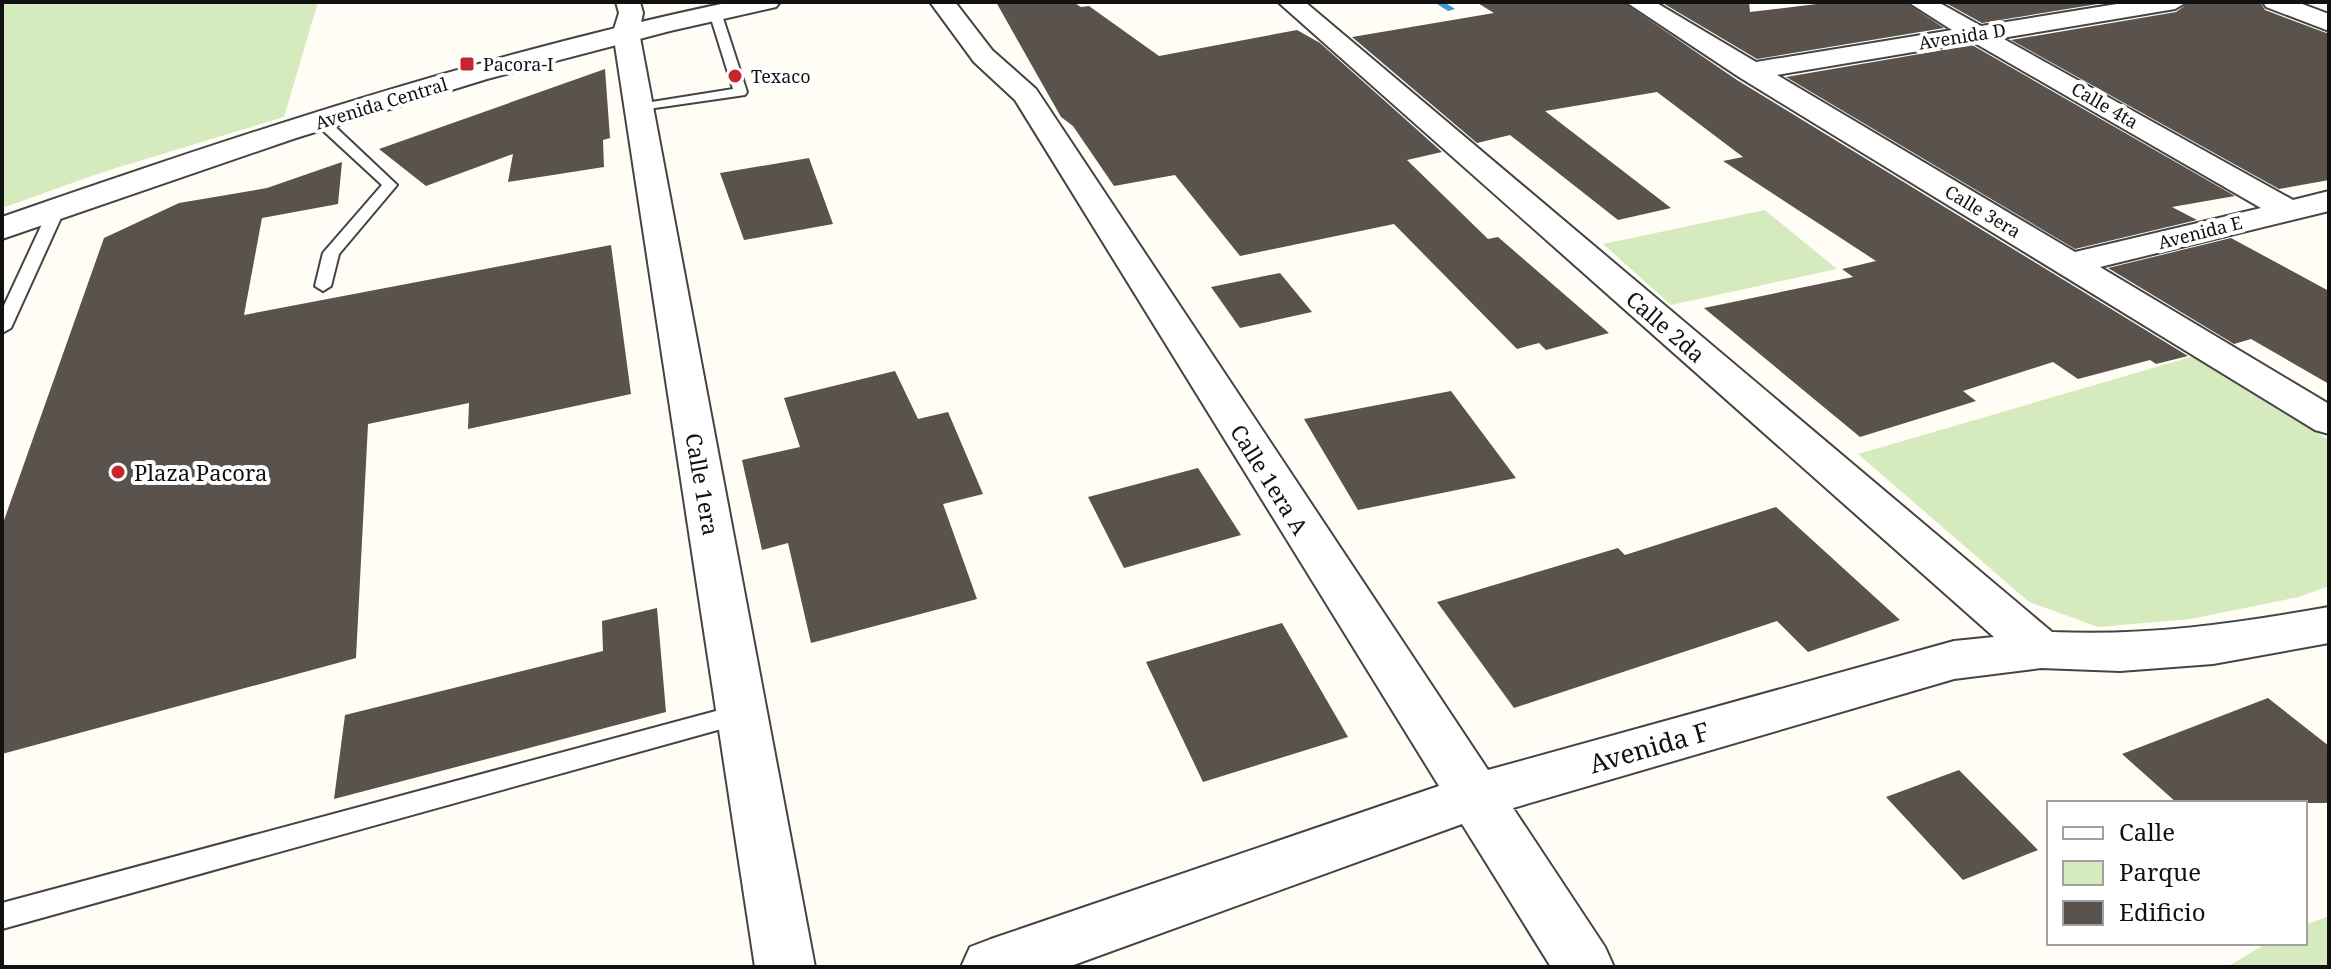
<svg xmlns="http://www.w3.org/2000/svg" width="2331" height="969" font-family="'Noto Serif',serif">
  <rect width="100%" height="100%" fill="#fffdf5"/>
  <path fill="#d5ebbd" d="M 2,2 L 318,2 L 284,117 L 103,172 L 2,208 Z
    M 1765,210 L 1837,269 L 1671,305 L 1603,244 Z
    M 2194,356 L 2329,440 L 2329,586 L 2299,597 L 2190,619 L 2098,627 L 2029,602 L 1858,454 Z
    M 2329,916 L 2329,967 L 2227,967 L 2267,943 L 2305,943 L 2305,925 Z"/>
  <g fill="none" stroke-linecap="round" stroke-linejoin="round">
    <path fill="#3f96cf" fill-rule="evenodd" d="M 1434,2 L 1444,2 L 1455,9 L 1448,11 Z"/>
  </g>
  <path fill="#5a524d" d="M 996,2 L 1073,2 L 1081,7 L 1089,6 L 1159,56 L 1297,30 L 1320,43 L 1442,152 L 1407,160 L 1488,239 L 1498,237 L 1609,333 L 1546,350 L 1539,343 L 1517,349 L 1394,224 L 1240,256 L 1175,175 L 1114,186 L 1073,126 L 1061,117 Z
    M 1476,2 L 1623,2 L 1737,80 L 2188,356 L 2156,364 L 2150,360 L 2078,379 L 2053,362 L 1963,391 L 1976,401 L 1860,437 L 1704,308 L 1853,277 L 1842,269 L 1876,261 L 1723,161 L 1743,157 L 1657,92 L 1545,111 L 1671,208 L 1618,220 L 1510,135 L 1477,143 L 1352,37 L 1494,13 Z
    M 1661,2 L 1749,2 L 1750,12 L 1833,2 L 1905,2 L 1944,28 L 1757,59 Z
    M 1944,2 L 2110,2 L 1982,23 Z
    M 2190,2 L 2260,2 L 2265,10 L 2329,34 L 2329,180 L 2279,189 L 2011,40 L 2176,12 Z
    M 1972,45 L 2235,196 L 2172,207 L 2197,220 L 2075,249 L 1786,77 Z
    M 605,69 L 610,138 L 603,140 L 604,167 L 508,182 L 513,154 L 426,186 L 379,149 Z
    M 809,158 L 833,224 L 744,240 L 720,173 Z
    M 342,162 L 338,204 L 262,218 L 244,315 L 611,245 L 631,394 L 468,429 L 469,403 L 368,424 L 356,658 L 2,754 L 2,526 L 104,238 L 179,203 L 267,188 Z
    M 2231,238 L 2329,291 L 2329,384 L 2251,339 L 2234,344 L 2108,268 Z
    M 1280,273 L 1312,312 L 1240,328 L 1211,287 Z
    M 895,371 L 918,419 L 948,412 L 983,494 L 943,504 L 977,599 L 811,643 L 788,543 L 762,550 L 742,460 L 800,447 L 784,398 Z
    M 1451,391 L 1516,478 L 1358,510 L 1304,419 Z
    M 1198,468 L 1241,535 L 1124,568 L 1088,497 Z
    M 1776,507 L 1900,620 L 1808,652 L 1777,621 L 1514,708 L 1437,602 L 1618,548 L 1625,555 Z
    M 657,608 L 666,712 L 334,799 L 345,715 L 603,651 L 602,621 Z
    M 1282,623 L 1348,737 L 1203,782 L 1146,662 Z
    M 2268,698 L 2329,746 L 2329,803 L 2177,803 L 2122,754 Z
    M 1959,770 L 2038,850 L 1963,880 L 1886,797 Z"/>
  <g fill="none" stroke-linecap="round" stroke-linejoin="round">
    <defs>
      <path id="service" d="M 715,8 L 721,12 L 747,92 L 745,95 L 634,111 L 634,105 L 639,104 L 733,89 L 709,12 Z
        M 317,119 L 327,119 L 397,185 L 339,254 L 331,286 L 323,291 L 315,286 L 323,253 L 382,185 L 317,125 Z
        M 57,204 L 65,209 L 11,328 L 2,333 L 2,310 L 49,209 Z
        M 742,704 L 750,707 L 754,714 L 750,721 L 2,929 L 2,903 Z"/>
      <path id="minor" d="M 616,2 L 640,2 L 643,13 L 639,32 L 815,967 L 755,967 L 613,32 L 619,13 Z
        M 930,2 L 955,2 L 992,50 L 1036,89 L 1488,770 L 1954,641 L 1994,637 L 1278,2 L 1305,2 L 2052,632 C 2150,636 2233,624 2329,607 L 2329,643 L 2213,664 L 2120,671 L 2041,668 L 1954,679 L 1513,808 L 1605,947 L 1614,967 L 1551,967 L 1462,824 L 1068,967 L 961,967 L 970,947 L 991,939 L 1439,786 L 1015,100 L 974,62 Z
        M 1626,2 L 1655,2 L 1756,62 L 1952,30 L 1908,2 L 1938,2 L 1981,26 L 2129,2 L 2187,2 L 2175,9 L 2002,38 L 2293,200 L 2329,191 L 2329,211 L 2100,267 L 2329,404 L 2329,434 L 2315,430 L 1739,77 ZM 1973,42 L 2261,208 L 2075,252 L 1777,75 Z
        M 2263,2 L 2297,2 L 2329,14 L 2329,31 L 2266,7 Z"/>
      <path id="tertiary" d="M 730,2 L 780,2 L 776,7 L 670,31 L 487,79 L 296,138 L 2,239 L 2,217 C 241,134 482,54 730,2 Z"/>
    </defs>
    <use href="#service" stroke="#444" stroke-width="4"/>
    <use href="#minor" stroke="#444" stroke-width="4"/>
    <use href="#tertiary" stroke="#444" stroke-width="4"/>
    <use href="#service" fill="#fff" fill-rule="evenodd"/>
    <use href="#minor" fill="#fff" fill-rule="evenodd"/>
    <use href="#tertiary" fill="#fff" fill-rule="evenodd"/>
  </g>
  <g fill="#c4262e" stroke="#fff" stroke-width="3">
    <rect x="459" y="56" width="16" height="16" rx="4"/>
    <circle cx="735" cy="76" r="8"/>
    <circle cx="118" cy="472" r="8"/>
  </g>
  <g text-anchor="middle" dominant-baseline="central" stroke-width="8" stroke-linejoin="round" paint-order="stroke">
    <g font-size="18" fill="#111" stroke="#fff">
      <text transform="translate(1962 36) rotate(-9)">Avenida D</text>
      <text transform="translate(381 103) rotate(-17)">Avenida Central</text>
      <text transform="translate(2105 105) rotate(30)">Calle 4ta</text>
      <text transform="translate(1983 211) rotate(31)">Calle 3era</text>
      <text transform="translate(2200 232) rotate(-14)">Avenida E</text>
    </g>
    <g font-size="18" fill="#111" stroke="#fff" text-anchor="start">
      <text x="483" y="64">Pacora-I</text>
      <text x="751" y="76">Texaco</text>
    </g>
    <g font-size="22" fill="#111" stroke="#fff">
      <text transform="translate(1666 326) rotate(41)">Calle 2da</text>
      <text transform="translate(1270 479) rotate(58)">Calle 1era A</text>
      <text transform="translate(703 484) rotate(80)">Calle 1era</text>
    </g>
    <g font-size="22" fill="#111" stroke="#fff" text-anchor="start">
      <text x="134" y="472">Plaza Pacora</text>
    </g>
    <g font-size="26" fill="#111" stroke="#fff">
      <text transform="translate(1649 747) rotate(-16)">Avenida F</text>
    </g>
  </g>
  <rect width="2331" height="969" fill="none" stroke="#111111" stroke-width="8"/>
  <rect x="2047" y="801" width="260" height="144" fill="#ffffff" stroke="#a0a0a0" stroke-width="2"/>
  <rect x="2063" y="827" width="40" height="12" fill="#ffffff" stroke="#a0a0a0" stroke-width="2"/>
  <text x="2119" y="841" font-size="24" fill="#111111">Calle</text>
  <rect x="2063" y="861" width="40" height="24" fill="#d5ebbd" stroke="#a0a0a0" stroke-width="2"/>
  <text x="2119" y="881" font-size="24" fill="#111111">Parque</text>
  <rect x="2063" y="901" width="40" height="24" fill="#5a524d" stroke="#a0a0a0" stroke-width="2"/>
  <text x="2119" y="921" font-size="24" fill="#111111">Edificio</text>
</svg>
